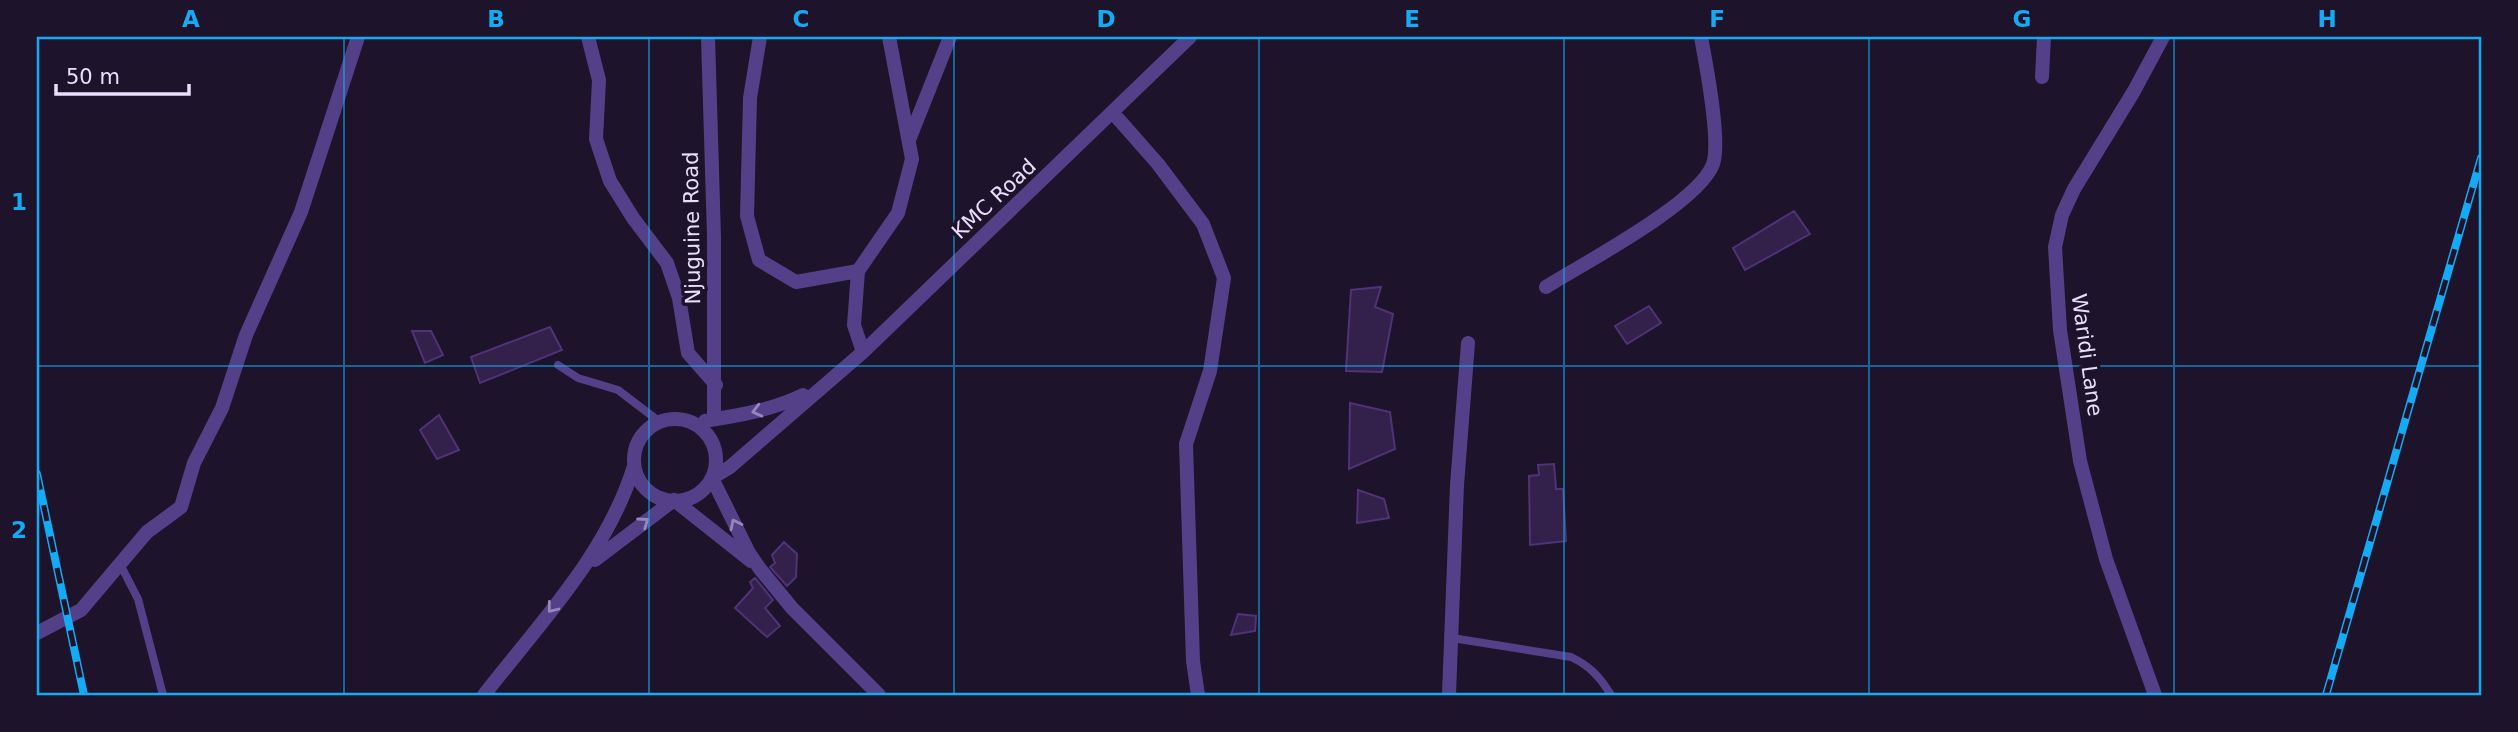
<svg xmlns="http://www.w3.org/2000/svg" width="2518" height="732" font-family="'DejaVu Sans',sans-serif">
  <rect width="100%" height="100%" fill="#1d132b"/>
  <path fill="#33204b" stroke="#503376" stroke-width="2" d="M 1794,211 L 1810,234 L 1745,270 L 1733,248 Z
    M 1381,287 L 1375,307 L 1393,314 L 1382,372 L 1346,371 L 1351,290 Z
    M 1649,306 L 1661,323 L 1627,344 L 1615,326 Z
    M 550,327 L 562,350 L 480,383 L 471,357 Z
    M 412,331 L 431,331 L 443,355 L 425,363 Z
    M 1350,403 L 1390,412 L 1395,449 L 1349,469 Z
    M 439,415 L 459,450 L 437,459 L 420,430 Z
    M 1554,464 L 1556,489 L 1563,489 L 1566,541 L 1530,545 L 1529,476 L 1539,475 L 1538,465 Z
    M 1358,490 L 1384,499 L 1389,518 L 1357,523 Z
    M 784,542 L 797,554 L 796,577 L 787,586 L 770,567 L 775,563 L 772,555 Z
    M 755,578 L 773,600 L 765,608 L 780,626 L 767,637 L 735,608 L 753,588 L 750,582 Z
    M 1238,614 L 1256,616 L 1255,631 L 1231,635 Z"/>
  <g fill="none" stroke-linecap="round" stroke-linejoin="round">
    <path stroke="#534088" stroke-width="8" d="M 558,365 L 578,378 L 618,390 L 660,422
      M 120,564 L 138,599 L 163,695
      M 1452,638 L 1571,657 C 1590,666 1600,677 1611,695"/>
    <path stroke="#534088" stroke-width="14" d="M 588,37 L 599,80 L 596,139 L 610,181 L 633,218 L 667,263 L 679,298 L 688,353 L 716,385
      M 708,37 L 714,237 L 714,419
      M 760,37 L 750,98 L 747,216 L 759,260 L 796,282 L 858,271 L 854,325 L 863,352
      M 2042,77 L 2044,37
      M 1114,114 L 1158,164 L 1203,224 L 1224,278 L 1210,371 L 1186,444 L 1193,661 L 1198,695
      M 909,140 L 950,37
      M 858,271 L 898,213 L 912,159 L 889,37
      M 1546,287 C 1584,263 1699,203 1713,164 C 1721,141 1706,64 1701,37
      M634 460a41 41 0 1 1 82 0a41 41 0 1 1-82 0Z
      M 705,421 C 740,415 772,410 803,395
      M 595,560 L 674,500 L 751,561
      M 37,633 L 81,610 L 147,532 L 181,507 L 194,463 L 222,408 L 246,335 L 301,212 L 358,37
      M 484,695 C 540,623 607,554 634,466
      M 879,695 L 792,608 L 760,569 L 749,553 L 712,478 L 730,467 L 863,352 L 1190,37
      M 1449,695 L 1457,485 L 1468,343
      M 2155,695 L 2106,559 L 2080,461 L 2060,330 L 2055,247 L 2062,215 L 2074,189 L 2134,91 L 2163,37"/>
    <defs>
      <path id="rail" d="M 37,474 L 84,695
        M 2326,695 L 2481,158"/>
    </defs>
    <use href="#rail" stroke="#14aaf4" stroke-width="8"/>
    <use href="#rail" stroke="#1d132b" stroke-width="5" stroke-dasharray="16" stroke-linecap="butt"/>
  </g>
  <defs><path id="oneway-chevron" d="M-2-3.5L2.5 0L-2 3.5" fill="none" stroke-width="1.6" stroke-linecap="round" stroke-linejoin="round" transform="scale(1.75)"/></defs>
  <g stroke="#9688bd">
    <use href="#oneway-chevron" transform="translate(757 411) rotate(166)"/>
    <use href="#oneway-chevron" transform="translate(644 522) rotate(-35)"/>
    <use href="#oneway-chevron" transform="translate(735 524) rotate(-116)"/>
    <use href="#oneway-chevron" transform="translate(552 608) rotate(128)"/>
  </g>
  <path fill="none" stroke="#14aaf4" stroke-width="2" stroke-opacity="0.55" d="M 344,37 L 344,695M 649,37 L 649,695M 954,37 L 954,695M 1259,37 L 1259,695M 1564,37 L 1564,695M 1869,37 L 1869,695M 2174,37 L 2174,695M 37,366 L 2481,366"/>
  <g text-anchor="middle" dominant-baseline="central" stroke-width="7" stroke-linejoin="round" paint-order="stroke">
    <g font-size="21" fill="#e9dffd" stroke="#1d132b">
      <text transform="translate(994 199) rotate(-43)">KMC Road</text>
      <text transform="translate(692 228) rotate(-91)">Njuguine Road</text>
      <text transform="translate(2087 355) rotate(82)">Waridi Lane</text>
    </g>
  </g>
  <rect width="2518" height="732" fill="none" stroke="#1d132b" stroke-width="77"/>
  <path d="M56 84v10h133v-10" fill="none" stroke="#e9dffd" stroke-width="3.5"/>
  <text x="66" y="84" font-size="21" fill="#e9dffd" stroke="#1d132b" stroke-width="5" paint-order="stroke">50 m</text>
  <rect x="38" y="38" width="2442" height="656" fill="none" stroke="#14aaf4" stroke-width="2.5"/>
  <g font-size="23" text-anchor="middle" font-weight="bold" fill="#14aaf4">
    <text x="191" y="27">A</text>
    <text x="496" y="27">B</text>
    <text x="801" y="27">C</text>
    <text x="1106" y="27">D</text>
    <text x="1412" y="27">E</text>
    <text x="1717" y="27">F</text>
    <text x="2022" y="27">G</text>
    <text x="2327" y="27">H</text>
    <text x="19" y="210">1</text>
    <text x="19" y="538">2</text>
  </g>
</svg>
